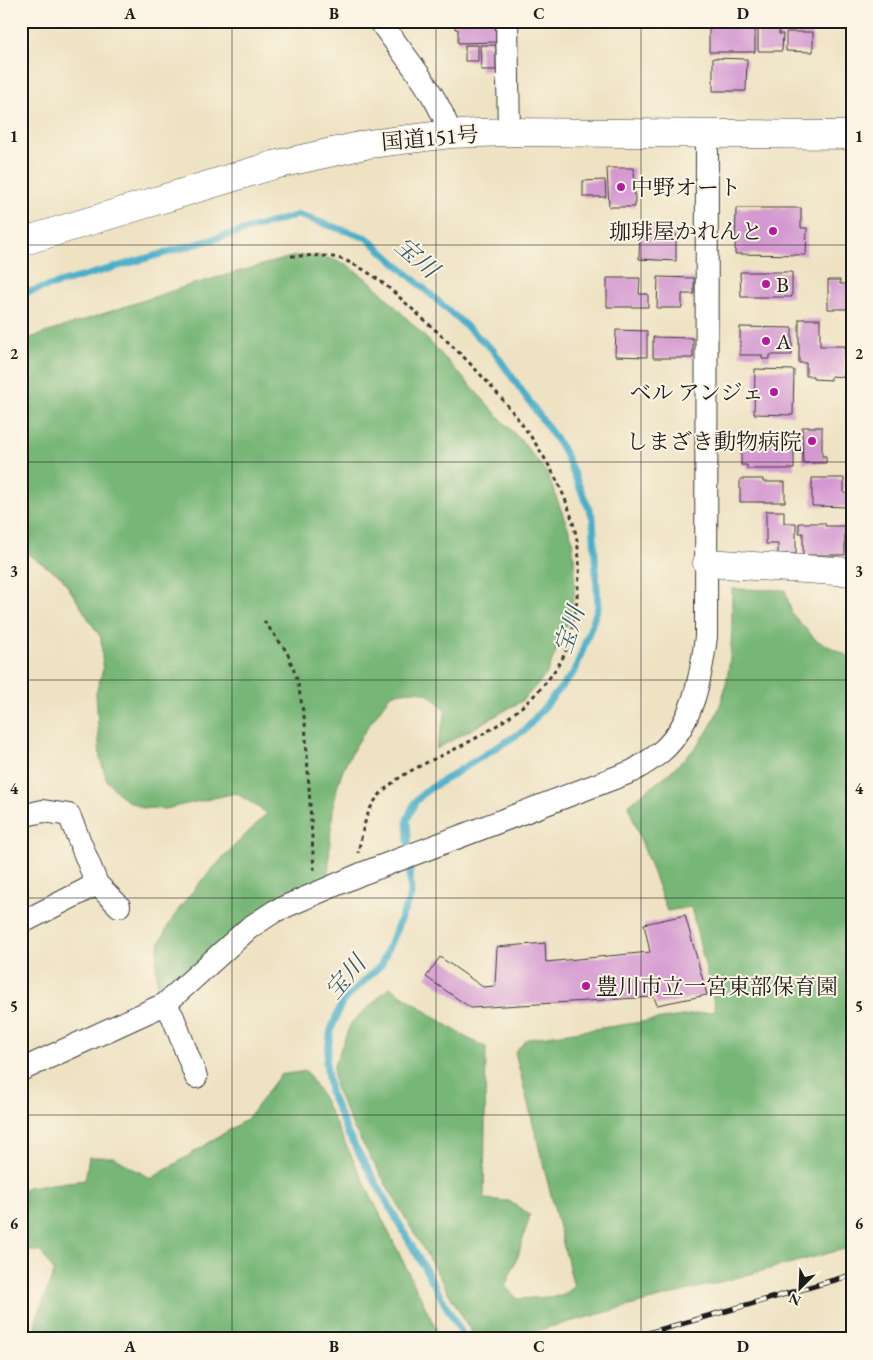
<svg xmlns="http://www.w3.org/2000/svg" width="873" height="1360" font-family="'EB Garamond','Noto Serif JP',serif">
  <rect width="100%" height="100%" fill="#fcf5e5"/>
  <filter id="ink" filterUnits="userSpaceOnUse"><feTurbulence type="fractalNoise" baseFrequency=".02" numOctaves="2"/><feDisplacementMap in="SourceGraphic" scale="10" xChannelSelector="R" yChannelSelector="G"/><feConvolveMatrix kernelMatrix="1 2 1 2 8 2 1 2 1" color-interpolation-filters="sRGB"/></filter>
  <filter id="wash" filterUnits="userSpaceOnUse"><feTurbulence type="fractalNoise" baseFrequency=".0096" numOctaves="4" result="noise"/><feDisplacementMap in="SourceGraphic" scale="20" xChannelSelector="R" yChannelSelector="G"/><feGaussianBlur stdDeviation="1.12" result="paint"/><feColorMatrix in="noise" values="0 0 0 0 0 0 0 0 0 0 0 0 0 0 0 0 0 1.4 0 .05"/><feComposite in="paint" operator="in"/></filter>
  <g filter="url(#wash)">
    <rect width="100%" height="100%" fill="#eee2c3"/>
    <path fill="#76b676" stroke="#496949" d="M 295,256 L 321,256 L 346,264 L 372,283 L 432,344 L 524,444 L 547,473 L 572,538 L 575,567 L 574,594 L 568,623 L 546,675 L 522,701 L 436,749 L 446,711 C 426,688 419,689 391,694 C 372,722 348,751 338,784 C 330,815 330,849 328,880 L 171,991 L 159,993 C 156,977 154,959 160,943 C 178,897 232,850 267,813 L 236,793 L 165,809 L 143,808 L 124,799 L 107,781 L 100,758 L 96,693 L 103,669 L 101,638 L 61,576 L 29,555 L 21,539 L 21,341 L 190,285 Z
      M 732,589 L 785,590 L 792,614 L 816,640 L 852,658 L 852,1247 L 505,1339 L 475,1339 L 352,1125 L 335,1087 L 333,1068 L 351,1023 L 390,987 L 465,1037 L 486,1047 L 484,1199 L 509,1201 L 530,1215 L 518,1256 L 505,1286 L 518,1299 L 562,1296 L 574,1287 L 515,1052 L 527,1039 L 716,1011 L 691,907 L 667,911 L 628,805 C 651,787 674,771 693,750 C 734,707 732,644 732,589 Z
      M 306,1071 L 322,1096 L 441,1339 L 36,1339 L 36,1320 L 54,1272 L 41,1252 L 21,1249 L 21,1195 L 27,1187 L 85,1180 L 89,1157 L 114,1157 L 151,1179 L 247,1119 L 280,1075 Z"/>
    <g fill="none" stroke-linecap="round" stroke-linejoin="round">
      <path stroke="#4aafc9" stroke-width="7" d="M 21,294 L 298,215 L 367,238 L 493,350 L 563,449 L 593,518 L 598,607 L 575,671 L 525,730 L 426,791 L 415,802 L 407,820 L 411,895 L 381,965 L 342,1002 L 331,1030 L 326,1062 L 330,1092 L 348,1134 L 465,1339"/>
    </g>
    <g id="blocks">
      <path fill="#d499d1" d="M 455,21 L 495,21 L 496,42 L 458,43 L 458,29 L 455,29 Z
        M 709,21 L 755,22 L 755,52 L 709,52 Z
        M 758,21 L 779,21 L 779,34 L 783,34 L 782,51 L 758,51 Z
        M 786,32 L 813,32 L 813,52 L 786,51 Z
        M 465,45 L 478,45 L 478,61 L 465,61 Z
        M 480,45 L 496,45 L 496,70 L 481,70 Z
        M 713,58 L 747,59 L 746,91 L 713,91 Z
        M 607,168 L 634,168 L 635,207 L 609,207 Z
        M 605,180 L 606,197 L 583,197 L 583,181 Z
        M 736,208 L 801,208 L 801,228 L 807,228 L 806,255 L 735,254 Z
        M 645,225 L 656,226 L 656,233 L 676,234 L 676,261 L 639,259 L 640,229 L 644,230 Z
        M 740,272 L 792,272 L 792,297 L 741,297 Z
        M 658,277 L 694,278 L 694,294 L 682,294 L 682,308 L 657,308 Z
        M 607,278 L 640,278 L 639,294 L 648,294 L 648,307 L 607,307 Z
        M 828,280 L 840,280 L 840,284 L 852,284 L 852,309 L 828,309 Z
        M 799,319 L 820,319 L 820,346 L 845,346 L 844,377 L 831,376 L 831,380 L 813,379 L 813,376 L 806,376 L 806,363 L 799,363 Z
        M 740,327 L 792,328 L 792,355 L 770,355 L 770,359 L 762,359 L 762,355 L 740,355 Z
        M 616,330 L 647,331 L 647,357 L 615,356 Z
        M 653,337 L 693,338 L 693,358 L 653,358 Z
        M 755,369 L 794,370 L 793,415 L 754,414 Z
        M 802,427 L 822,427 L 822,456 L 826,456 L 826,463 L 803,463 Z
        M 762,436 L 774,436 L 774,440 L 794,440 L 794,469 L 747,469 L 747,465 L 741,465 L 741,443 L 747,443 L 747,440 L 762,440 Z
        M 812,478 L 844,478 L 844,493 L 849,494 L 849,507 L 812,506 Z
        M 740,479 L 763,479 L 763,482 L 785,482 L 785,502 L 740,502 Z
        M 766,511 L 784,511 L 784,523 L 796,523 L 796,554 L 778,554 L 778,544 L 766,544 Z
        M 799,523 L 825,523 L 825,526 L 845,526 L 845,555 L 803,555 L 803,533 L 799,533 Z
        M 685,915 L 707,995 L 657,1005 L 654,997 L 471,1008 L 426,977 L 440,957 L 483,987 L 495,986 L 497,947 L 545,943 L 546,962 L 650,952 L 644,924 Z"/>
    </g>
  </g>
  <g filter="url(#ink)">
    <use href="#blocks" fill-opacity="0" stroke="#3c3a35" stroke-width="1"/>
    <g fill="none" stroke-linecap="round" stroke-linejoin="round">
      <defs>
        <path id="street" d="M 380,21 C 403,55 439,95 450,134
          M 507,21 L 509,132
          M 21,816 L 43,811 L 69,815 L 97,884 L 119,906
          M 21,923 L 97,884
          M 165,1004 L 173,1017 L 196,1077
          M 21,1070 L 165,1004 L 249,928 L 275,911 L 361,874 L 633,771 C 642,765 653,759 662,751 C 693,724 701,676 706,637 L 707,135"/>
        <path id="secondary" d="M 707,563 L 852,572"/>
        <path id="highway" d="M 21,242 L 274,165 L 369,144 L 450,134 L 509,132 L 852,135"/>
      </defs>
      <use href="#street" stroke="#3c3a35" stroke-width="24"/>
      <use href="#secondary" stroke="#3c3a35" stroke-width="29"/>
      <use href="#highway" stroke="#3c3a35" stroke-width="29"/>
      <path stroke="#3c3a35" stroke-width="3" stroke-dasharray="4 4" stroke-linecap="butt" d="M 291,256 C 307,256 325,254 341,259 C 373,270 399,297 423,319 C 487,375 577,471 579,562 C 580,573 578,585 577,596 C 576,616 572,638 563,657 C 540,699 501,726 459,747 C 432,761 397,773 377,798 C 365,813 362,834 358,853
        M 264,621 L 287,652 L 297,679 L 305,722 L 314,870"/>
      <use href="#street" stroke="#fff" stroke-width="22"/>
      <use href="#secondary" stroke="#fff" stroke-width="28"/>
      <use href="#highway" stroke="#fff" stroke-width="28"/>
      <defs>
        <path id="rail" d="M 628,1339 L 852,1275"/>
      </defs>
      <use href="#rail" stroke="#1c1c1c" stroke-width="5.5"/>
      <use href="#rail" stroke="#fcf5e5" stroke-width="4" stroke-dasharray="11" stroke-linecap="butt"/>
    </g>
  </g>
  <path fill="none" stroke="#1c1c1c" stroke-width="1" stroke-opacity="0.55" d="M 232,21 L 232,1339M 436,21 L 436,1339M 641,21 L 641,1339M 21,245 L 852,245M 21,462 L 852,462M 21,680 L 852,680M 21,898 L 852,898M 21,1115 L 852,1115"/>
  <g fill="#b5179e" stroke="#fcf5e5" stroke-width="2">
    <circle cx="621" cy="187" r="5"/>
    <circle cx="773" cy="231" r="5"/>
    <circle cx="766" cy="284" r="5"/>
    <circle cx="766" cy="341" r="5"/>
    <circle cx="774" cy="392" r="5"/>
    <circle cx="812" cy="441" r="5"/>
    <circle cx="586" cy="986" r="5"/>
  </g>
  <g text-anchor="middle" dominant-baseline="central" stroke-width="4" stroke-linejoin="round" paint-order="stroke">
    <g font-size="22" fill="#1c1c1c" stroke="#fcf5e5">
      <text transform="translate(430 138) rotate(-5)">国道151号</text>
    </g>
    <g font-size="22" fill="#1c1c1c" stroke="#fcf5e5" text-anchor="start">
      <text x="631" y="187">中野オート</text>
      <text x="763" y="231" text-anchor="end">珈琲屋かれんと</text>
      <text x="776" y="284">B</text>
      <text x="776" y="341">A</text>
      <text x="764" y="392" text-anchor="end">ベル アンジェ</text>
      <text x="802" y="441" text-anchor="end">しまざき動物病院</text>
      <text x="596" y="986">豊川市立一宮東部保育園</text>
    </g>
    <g font-size="24" font-style="italic" fill="#315e6a" stroke="#fcf5e5">
      <text transform="translate(417 257) rotate(41)">宝川</text>
      <text transform="translate(569 630) rotate(-72)">宝川</text>
      <text transform="translate(345 977) rotate(-50)">宝川</text>
    </g>
  </g>
  <rect width="873" height="1360" fill="none" stroke="#fcf5e5" stroke-width="55"/>
  <g transform="translate(800 1288) rotate(204)" stroke="#fcf5e5" stroke-width="4" paint-order="stroke">
  <path d="M0-4L9 19L0 12L-9 19Z" fill="#1c1c1c"/>
  <text y="-8" font-size="14" font-weight="bold" text-anchor="middle" fill="#1c1c1c">N</text>
  </g>
  <rect x="28" y="28" width="818" height="1304" fill="none" stroke="#1c1c1c" stroke-width="2"/>
  <g font-size="16" text-anchor="middle" font-weight="bold" fill="#1c1c1c">
    <text x="130" y="19">A</text>
    <text x="334" y="19">B</text>
    <text x="539" y="19">C</text>
    <text x="743" y="19">D</text>
    <text x="14" y="142">1</text>
    <text x="859" y="142">1</text>
    <text x="14" y="359">2</text>
    <text x="859" y="359">2</text>
    <text x="14" y="577">3</text>
    <text x="859" y="577">3</text>
    <text x="14" y="794">4</text>
    <text x="859" y="794">4</text>
    <text x="14" y="1012">5</text>
    <text x="859" y="1012">5</text>
    <text x="14" y="1229">6</text>
    <text x="859" y="1229">6</text>
    <text x="130" y="1352">A</text>
    <text x="334" y="1352">B</text>
    <text x="539" y="1352">C</text>
    <text x="743" y="1352">D</text>
  </g>
</svg>
